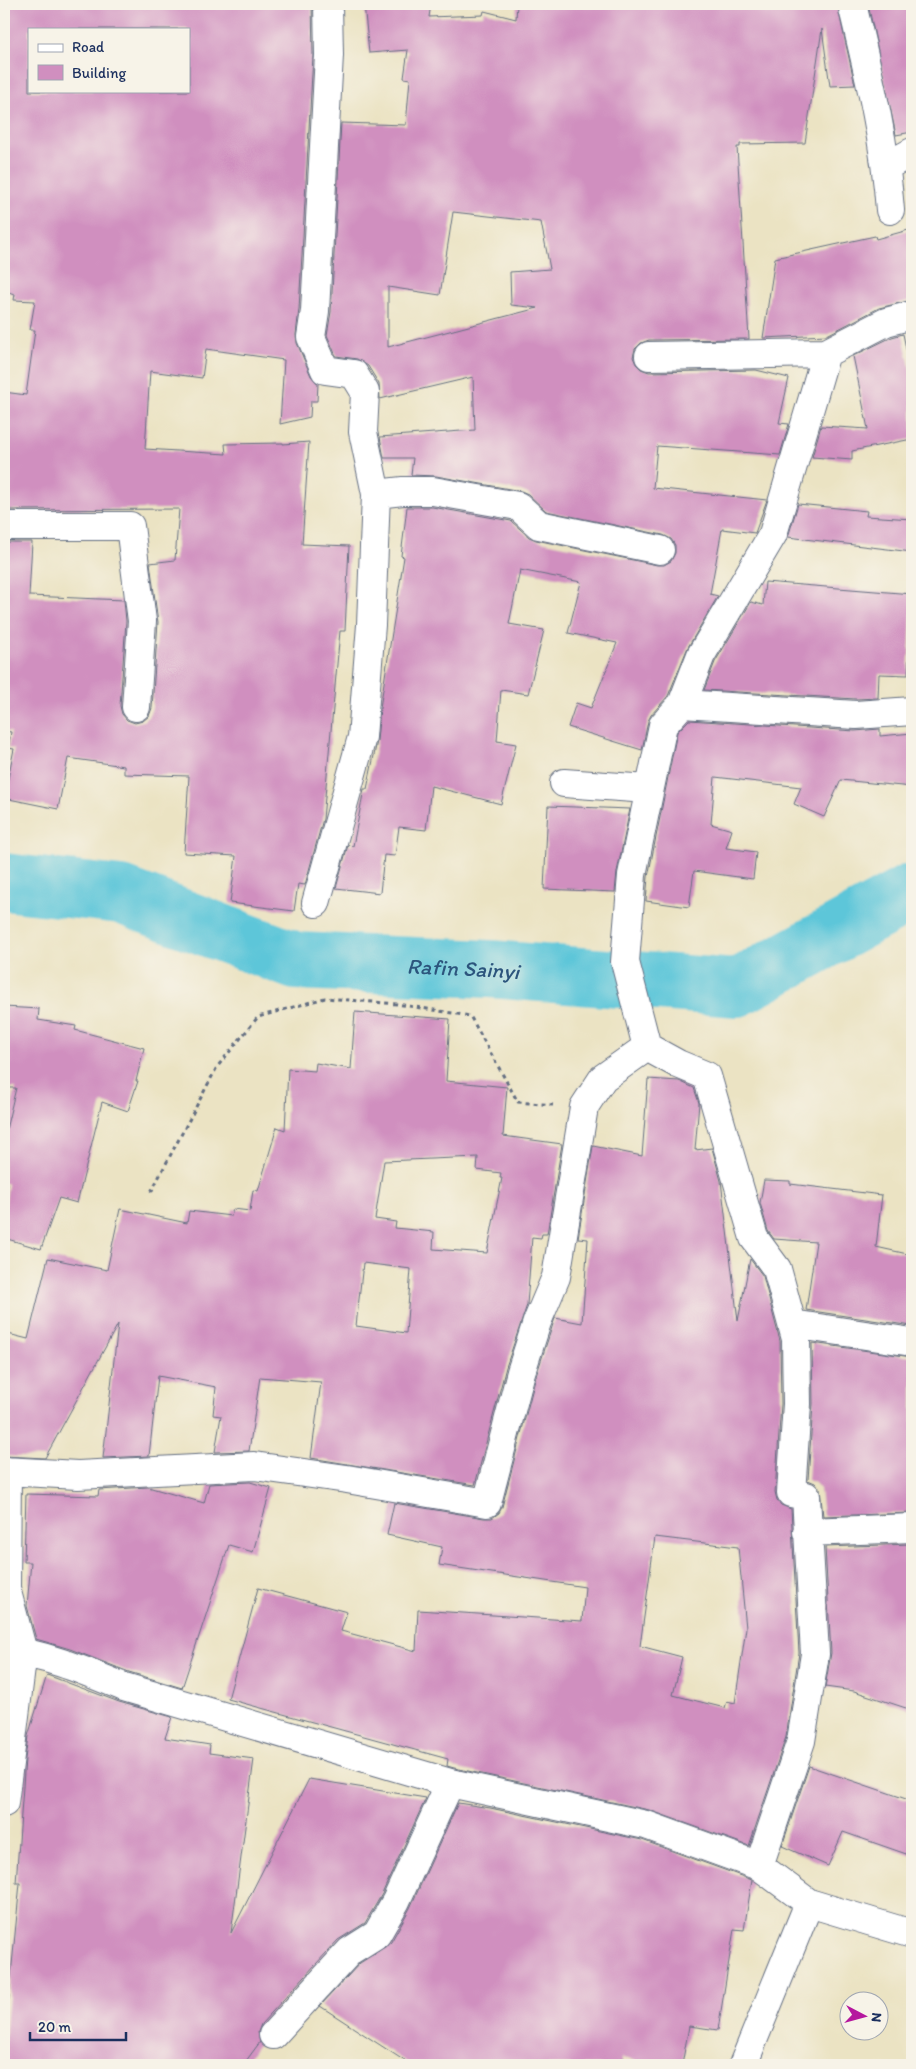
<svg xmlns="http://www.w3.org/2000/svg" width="916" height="2069" font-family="Itim,sans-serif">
  <rect width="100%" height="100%" fill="#f7f3e8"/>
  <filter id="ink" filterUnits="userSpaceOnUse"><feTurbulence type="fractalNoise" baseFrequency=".02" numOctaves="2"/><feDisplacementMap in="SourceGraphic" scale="10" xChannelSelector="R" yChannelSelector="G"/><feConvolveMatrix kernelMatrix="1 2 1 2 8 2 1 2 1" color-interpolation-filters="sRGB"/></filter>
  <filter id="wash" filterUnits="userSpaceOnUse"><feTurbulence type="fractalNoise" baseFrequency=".0096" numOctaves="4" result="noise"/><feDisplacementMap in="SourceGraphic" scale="20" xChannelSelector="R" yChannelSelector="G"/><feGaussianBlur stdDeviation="1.12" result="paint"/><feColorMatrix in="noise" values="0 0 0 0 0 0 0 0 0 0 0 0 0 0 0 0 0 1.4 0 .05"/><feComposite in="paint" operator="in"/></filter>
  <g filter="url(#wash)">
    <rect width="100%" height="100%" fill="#ebe3c3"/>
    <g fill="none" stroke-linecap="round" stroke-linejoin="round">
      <path stroke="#5dc6d9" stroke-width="58" id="s1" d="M 4,882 L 121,895 L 296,961 L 490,969 L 737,988 L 912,892"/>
    </g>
    <g id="blocks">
      <path fill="#d08fbf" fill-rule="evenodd" d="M 4,4 L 312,4 L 313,55 L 299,309 L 296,335 L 297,343 L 311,376 L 318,384 L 317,401 L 311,401 L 310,417 L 280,424 L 284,360 L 206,349 L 202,378 L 150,371 L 145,449 L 226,454 L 225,444 L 283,443 L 283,444 L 309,442 L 302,544 L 349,546 L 345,631 L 340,631 L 323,819 L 305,885 L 298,884 L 294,911 L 230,903 L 236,856 L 184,853 L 189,776 L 124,774 L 124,766 L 68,758 L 58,809 L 4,798 L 14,749 L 8,748 L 11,732 L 4,731 L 4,542 L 32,542 L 29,596 L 124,600 L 126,621 L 120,706 L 122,714 L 127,720 L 135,723 L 143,721 L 149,716 L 152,708 L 158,622 L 150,563 L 175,560 L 179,509 L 4,510 L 4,392 L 26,395 L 35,330 L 30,330 L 35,301 L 14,300 L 15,294 L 4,291 ZM 29,29 L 189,29 L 189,91 L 29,91 Z
        M 364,4 L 431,4 L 429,17 L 483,15 L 484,11 L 516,19 L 517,4 L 837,4 L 855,85 L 830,86 L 822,29 L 805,143 L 740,144 L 740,147 L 737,147 L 749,339 L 649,340 L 641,343 L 635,349 L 633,357 L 636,364 L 641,369 L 649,372 L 756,370 L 789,378 L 779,423 L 789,424 L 780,455 L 657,446 L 653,488 L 767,500 L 755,533 L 722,529 L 710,594 L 718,596 L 688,647 L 668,696 L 651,715 L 648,721 L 642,750 L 568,727 L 576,703 L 591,708 L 617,643 L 568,633 L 581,582 L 520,570 L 509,624 L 544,630 L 528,694 L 501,690 L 497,741 L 516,744 L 501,804 L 431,786 L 426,830 L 399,827 L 395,856 L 384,855 L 380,893 L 336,888 L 348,845 L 353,846 L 364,789 L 367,789 L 377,741 L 380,708 L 404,557 L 401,556 L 407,507 L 432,507 L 511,521 L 529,537 L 536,540 L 657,565 L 664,565 L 671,561 L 675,553 L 675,545 L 671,539 L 663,535 L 546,511 L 528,494 L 521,491 L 436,476 L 411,475 L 413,458 L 384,458 L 380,437 L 475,430 L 473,377 L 380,399 L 379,384 L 368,366 L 357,359 L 336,356 L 327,335 L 331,312 L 341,123 L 406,125 L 410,79 L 404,78 L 408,50 L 369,53 ZM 453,212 L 541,222 L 550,269 L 510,272 L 511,305 L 538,308 L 388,347 L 388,287 L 440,295 Z
        M 868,4 L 912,4 L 912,132 L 896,135 Z
        M 912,229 L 912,300 L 879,308 L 827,335 L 763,338 L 775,258 L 875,236 L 876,239 Z
        M 903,334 L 912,377 L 912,439 L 852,451 L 852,460 L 812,457 L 821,426 L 868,429 L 853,356 L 892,337 Z
        M 798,504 L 867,511 L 866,516 L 912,519 L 912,552 L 788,537 Z
        M 765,582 L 912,594 L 908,675 L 879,674 L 878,698 L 856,699 L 704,690 L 715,662 L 751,602 L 763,605 Z
        M 689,720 L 855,731 L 880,729 L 880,736 L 912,733 L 912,787 L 841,780 L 824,817 L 794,804 L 801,787 L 715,777 L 711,824 L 732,830 L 726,848 L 756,852 L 753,879 L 694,871 L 689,907 L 646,901 L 648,877 L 677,732 Z
        M 548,806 L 630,809 L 617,872 L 615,892 L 544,889 Z
        M 4,1007 L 39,1009 L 38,1020 L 76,1026 L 75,1030 L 144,1048 L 136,1081 L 138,1081 L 128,1111 L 102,1102 L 77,1203 L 59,1198 L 41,1249 L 4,1238 L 4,1218 L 8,1184 L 4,1183 L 4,1138 L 16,1088 L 4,1088 Z
        M 355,1012 L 450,1019 L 446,1081 L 507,1087 L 503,1136 L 562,1144 L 547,1234 L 542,1234 L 541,1238 L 532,1237 L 527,1305 L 506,1367 L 475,1485 L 311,1458 L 321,1382 L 260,1377 L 249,1451 L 215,1452 L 221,1416 L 213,1415 L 216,1387 L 158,1376 L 149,1456 L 103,1458 L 118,1324 L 45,1458 L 4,1456 L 4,1333 L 28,1339 L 48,1258 L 107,1270 L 120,1209 L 187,1223 L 189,1211 L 231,1216 L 233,1209 L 250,1211 L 253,1190 L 258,1191 L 277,1127 L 285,1130 L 288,1069 L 315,1071 L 316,1063 L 351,1069 ZM 478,1157 L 477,1170 L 501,1173 L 500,1178 L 502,1178 L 487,1253 L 433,1249 L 434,1232 L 395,1228 L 396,1222 L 375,1219 L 384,1161 ZM 363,1263 L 411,1269 L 406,1333 L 356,1326 Z
        M 648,1079 L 679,1081 L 694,1088 L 699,1103 L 695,1150 L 712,1148 L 721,1181 L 738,1321 L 750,1259 L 763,1276 L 780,1341 L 781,1404 L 775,1492 L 777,1500 L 781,1505 L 791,1509 L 799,1653 L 786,1737 L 749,1846 L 649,1810 L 454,1768 L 447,1766 L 448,1759 L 228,1699 L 258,1588 L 347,1612 L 341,1631 L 416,1651 L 418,1610 L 582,1621 L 585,1587 L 439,1565 L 442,1547 L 387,1535 L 394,1503 L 484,1518 L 492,1518 L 499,1513 L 502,1507 L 536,1376 L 555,1318 L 582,1323 L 588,1239 L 578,1238 L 593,1146 L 642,1156 ZM 655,1537 L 738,1547 L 746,1628 L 735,1703 L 727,1701 L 725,1708 L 673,1695 L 682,1657 L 640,1646 Z
        M 764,1180 L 790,1181 L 790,1184 L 882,1195 L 876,1247 L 912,1255 L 912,1326 L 806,1310 L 816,1242 L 774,1239 L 768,1231 L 760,1203 Z
        M 812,1343 L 912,1357 L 912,1513 L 823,1516 L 820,1489 L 815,1483 L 808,1480 L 813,1404 Z
        M 250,1482 L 271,1488 L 253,1552 L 229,1545 L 182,1688 L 129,1672 L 70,1649 L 36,1639 L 27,1606 L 31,1562 L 24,1562 L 26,1494 L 98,1496 L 99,1490 L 148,1487 L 204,1503 L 209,1484 Z
        M 912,1544 L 912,1710 L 854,1691 L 825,1687 L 831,1653 L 825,1547 Z
        M 47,1675 L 119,1702 L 172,1717 L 165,1738 L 210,1745 L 209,1753 L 254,1759 L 231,1933 L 309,1779 L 426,1798 L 382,1894 L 365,1923 L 338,1940 L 261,2024 L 258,2032 L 260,2042 L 243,2065 L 4,2065 L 4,2047 L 20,1883 L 16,1883 L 25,1759 L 28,1736 Z
        M 809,1766 L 912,1801 L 912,1856 L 843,1832 L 828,1866 L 782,1846 Z
        M 458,1803 L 490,1808 L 642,1840 L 752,1880 L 744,1930 L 734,1929 L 718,2030 L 689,2026 L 682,2065 L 660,2065 L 622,2058 L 620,2065 L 411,2065 L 320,2006 L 360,1963 L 385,1947 L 391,1942 L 410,1908 Z"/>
    </g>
  </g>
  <g filter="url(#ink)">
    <use href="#blocks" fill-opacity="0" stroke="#646e81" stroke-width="1"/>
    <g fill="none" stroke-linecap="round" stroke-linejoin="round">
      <defs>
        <path id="minor" d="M 852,4 C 868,72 885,140 890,210
          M 887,166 L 912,152
          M 649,356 L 826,353 L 886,322 L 912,315
          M 376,494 L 403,491 L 433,491 L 518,506 L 539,525 L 660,550
          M 4,526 L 130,526 L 142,621 L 136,707
          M 682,704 L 856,715 L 912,711
          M 564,783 L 648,789
          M 316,903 L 362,737 L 371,625 L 376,494 L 363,432 L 365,392 L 354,374 L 325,370 L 311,337 L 315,311 L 329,55 L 328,4
          M 792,1324 L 912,1342
          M 4,1471 L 78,1475 L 254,1466 L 347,1479 L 487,1503 L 521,1372 L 537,1322 L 556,1277 L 584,1107 L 603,1078 L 647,1047
          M 807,1532 L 912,1528
          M 4,1650 C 46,1654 85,1671 124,1687 L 450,1783 L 646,1825 L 759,1866 L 809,1903
          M 4,1803 L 23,1652 L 6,1588 L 7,1471
          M 759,1866 L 801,1741 L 815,1654 L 806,1496 L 791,1493 L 797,1404 L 796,1339 L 777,1269 L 754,1238 L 707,1076 L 678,1064 L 647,1047 L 625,962 L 632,875 L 663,725 L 682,704 L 701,655 L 773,534 L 826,353
          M 273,2035 L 350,1951 L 377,1934 L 396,1901 L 450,1783
          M 743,2065 L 809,1903 L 912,1934"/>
      </defs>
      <use href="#minor" stroke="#646e81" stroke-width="30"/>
      <path stroke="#646e81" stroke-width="3" stroke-dasharray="4 4" stroke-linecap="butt" d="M 151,1192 L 217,1067 L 258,1017 L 325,998 L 397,1004 L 470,1016 L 518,1102 L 553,1105"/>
      <use href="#minor" stroke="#fff" stroke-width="28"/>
    </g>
  </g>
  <g text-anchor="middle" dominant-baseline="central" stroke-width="5" stroke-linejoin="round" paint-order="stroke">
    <g font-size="22" font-style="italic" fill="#2c557d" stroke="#f7f3e8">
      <text stroke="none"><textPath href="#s1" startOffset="472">Rafin Sainyi</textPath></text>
    </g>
  </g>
  <rect width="916" height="2069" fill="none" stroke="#f7f3e8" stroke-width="20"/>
  <rect x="28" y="28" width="162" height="65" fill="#f7f3e8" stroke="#9fa5b1"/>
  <rect x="38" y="44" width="25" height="8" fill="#ffffff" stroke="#9fa5b1"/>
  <text x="72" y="52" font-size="15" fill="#1b2f5e">Road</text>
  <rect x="38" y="65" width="25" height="15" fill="#d08fbf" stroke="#9fa5b1"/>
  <text x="72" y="78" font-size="15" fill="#1b2f5e">Building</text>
  <g transform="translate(864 2016) rotate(96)"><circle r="24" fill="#f7f3e8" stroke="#9fa5b1"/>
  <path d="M0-4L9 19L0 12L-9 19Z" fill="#b5179e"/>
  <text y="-8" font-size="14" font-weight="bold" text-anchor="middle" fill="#1b2f5e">N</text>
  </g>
  <path d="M30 2032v8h96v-8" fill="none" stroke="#1b2f5e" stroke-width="2.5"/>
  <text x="38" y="2032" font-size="15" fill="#1b2f5e" stroke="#f7f3e8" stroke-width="4" paint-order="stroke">20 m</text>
</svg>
